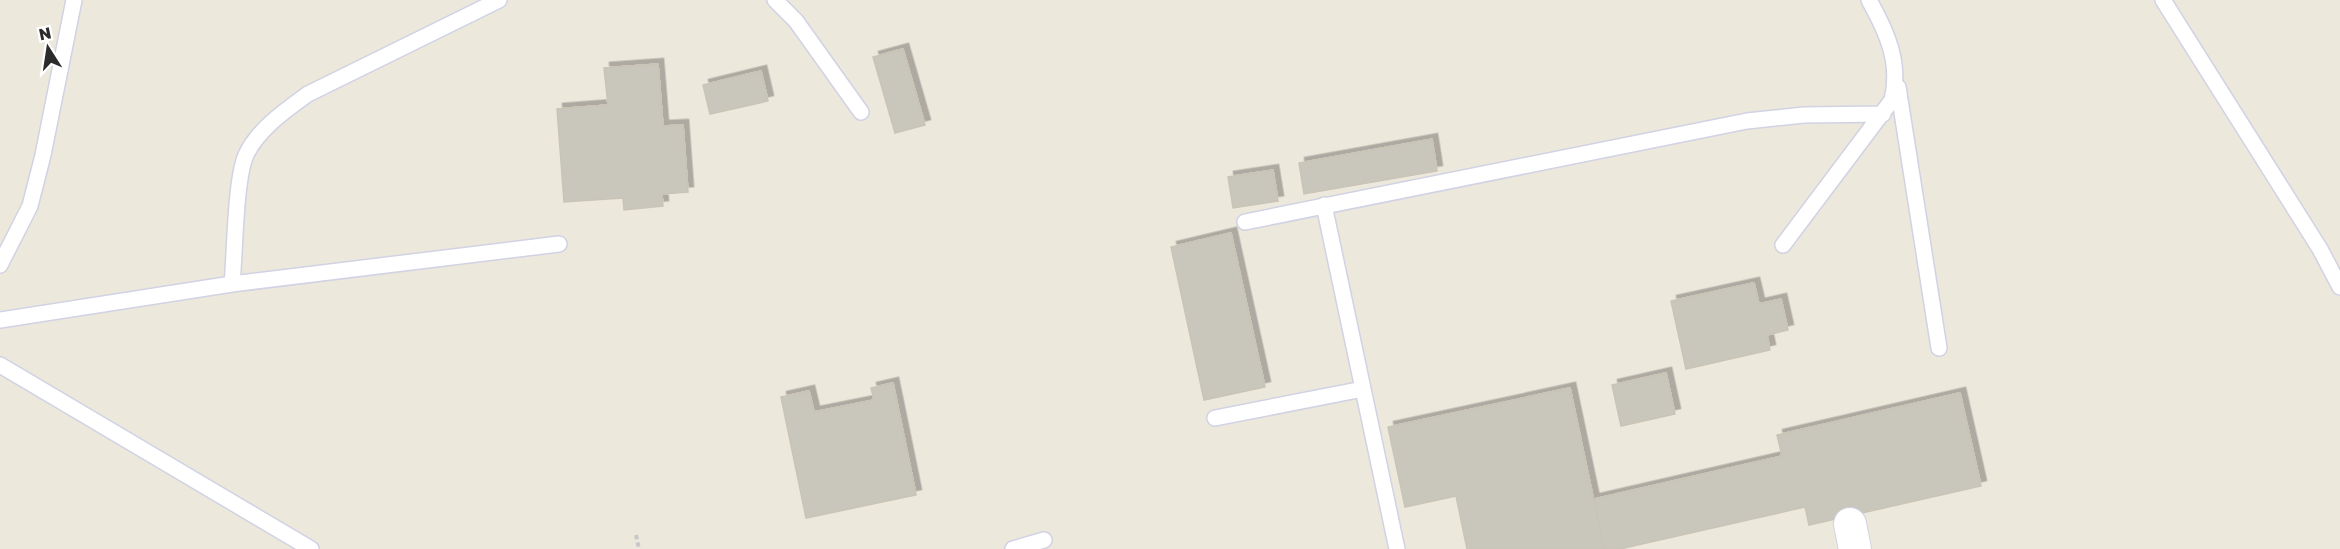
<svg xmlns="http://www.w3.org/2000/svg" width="2340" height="549" font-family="'Golos Text',sans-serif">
  <defs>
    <filter id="shadow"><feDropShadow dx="5.5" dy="-5.5" stdDeviation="0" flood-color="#0004"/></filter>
  </defs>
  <rect width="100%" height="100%" fill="#ede8dc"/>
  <path fill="#c9c6bb" stroke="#c9c5b6" stroke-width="1.5" filter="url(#shadow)" d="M 903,49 L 925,125 L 895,133 L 873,57 Z
    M 658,64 L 663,126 L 683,125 L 688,192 L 662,194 L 663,206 L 624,210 L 623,198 L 564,202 L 557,109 L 608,105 L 604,68 Z
    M 761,71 L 768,101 L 710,114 L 703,85 Z
    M 1432,139 L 1437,171 L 1304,194 L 1299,163 Z
    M 1273,170 L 1278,201 L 1233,208 L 1228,177 Z
    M 1231,233 L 1265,387 L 1204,400 L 1171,247 Z
    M 1754,283 L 1759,304 L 1781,299 L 1788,330 L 1767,335 L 1770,350 L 1686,369 L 1671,301 Z
    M 1666,373 L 1675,414 L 1621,426 L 1612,385 Z
    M 893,383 L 916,495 L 806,518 L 781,397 L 809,391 L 814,412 L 874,400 L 871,388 Z
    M 1570,388 L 1604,549 L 1467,549 L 1456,496 L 1405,507 L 1388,427 Z
    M 1960,393 L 1981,486 L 1809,525 L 1805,507 L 1620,549 L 1604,549 L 1594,499 L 1782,456 L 1777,435 Z"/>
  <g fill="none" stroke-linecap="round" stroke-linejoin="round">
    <defs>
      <path id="service" d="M 775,0 L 796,21 L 861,112
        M 2163,0 L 2320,249 L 2340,287
        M 1898,87 L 1939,348
        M 1324,205 L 1397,549
        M 1245,222 L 1747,121 L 1804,115 L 1883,114
        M 1783,245 L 1892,100 C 1901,63 1887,32 1869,0
        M 0,265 L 30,206 L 43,155 L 74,0
        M 232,284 C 235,254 235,180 246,155 C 258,129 286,110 308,94 L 499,0
        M 0,320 L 232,284 L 559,244
        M 0,365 L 311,549
        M 1215,418 L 1363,389
        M 1013,549 L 1044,540"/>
      <path id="minor" d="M 1850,524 L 1855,549"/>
    </defs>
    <use href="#service" stroke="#d1d2e4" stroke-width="18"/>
    <use href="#minor" stroke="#d1d2e4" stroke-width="34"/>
    <path stroke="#c8c8c8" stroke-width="4" stroke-dasharray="4.5 3" stroke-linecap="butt" d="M 636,535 L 639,549"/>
    <use href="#service" stroke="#fff" stroke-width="15"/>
    <use href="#minor" stroke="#fff" stroke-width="32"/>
  </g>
  <g transform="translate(48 48) rotate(348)" stroke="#ffffff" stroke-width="4.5" paint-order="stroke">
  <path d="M0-4.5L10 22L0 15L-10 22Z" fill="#2b2b2b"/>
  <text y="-9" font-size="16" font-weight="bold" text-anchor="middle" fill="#2b2b2b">N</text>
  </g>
</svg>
